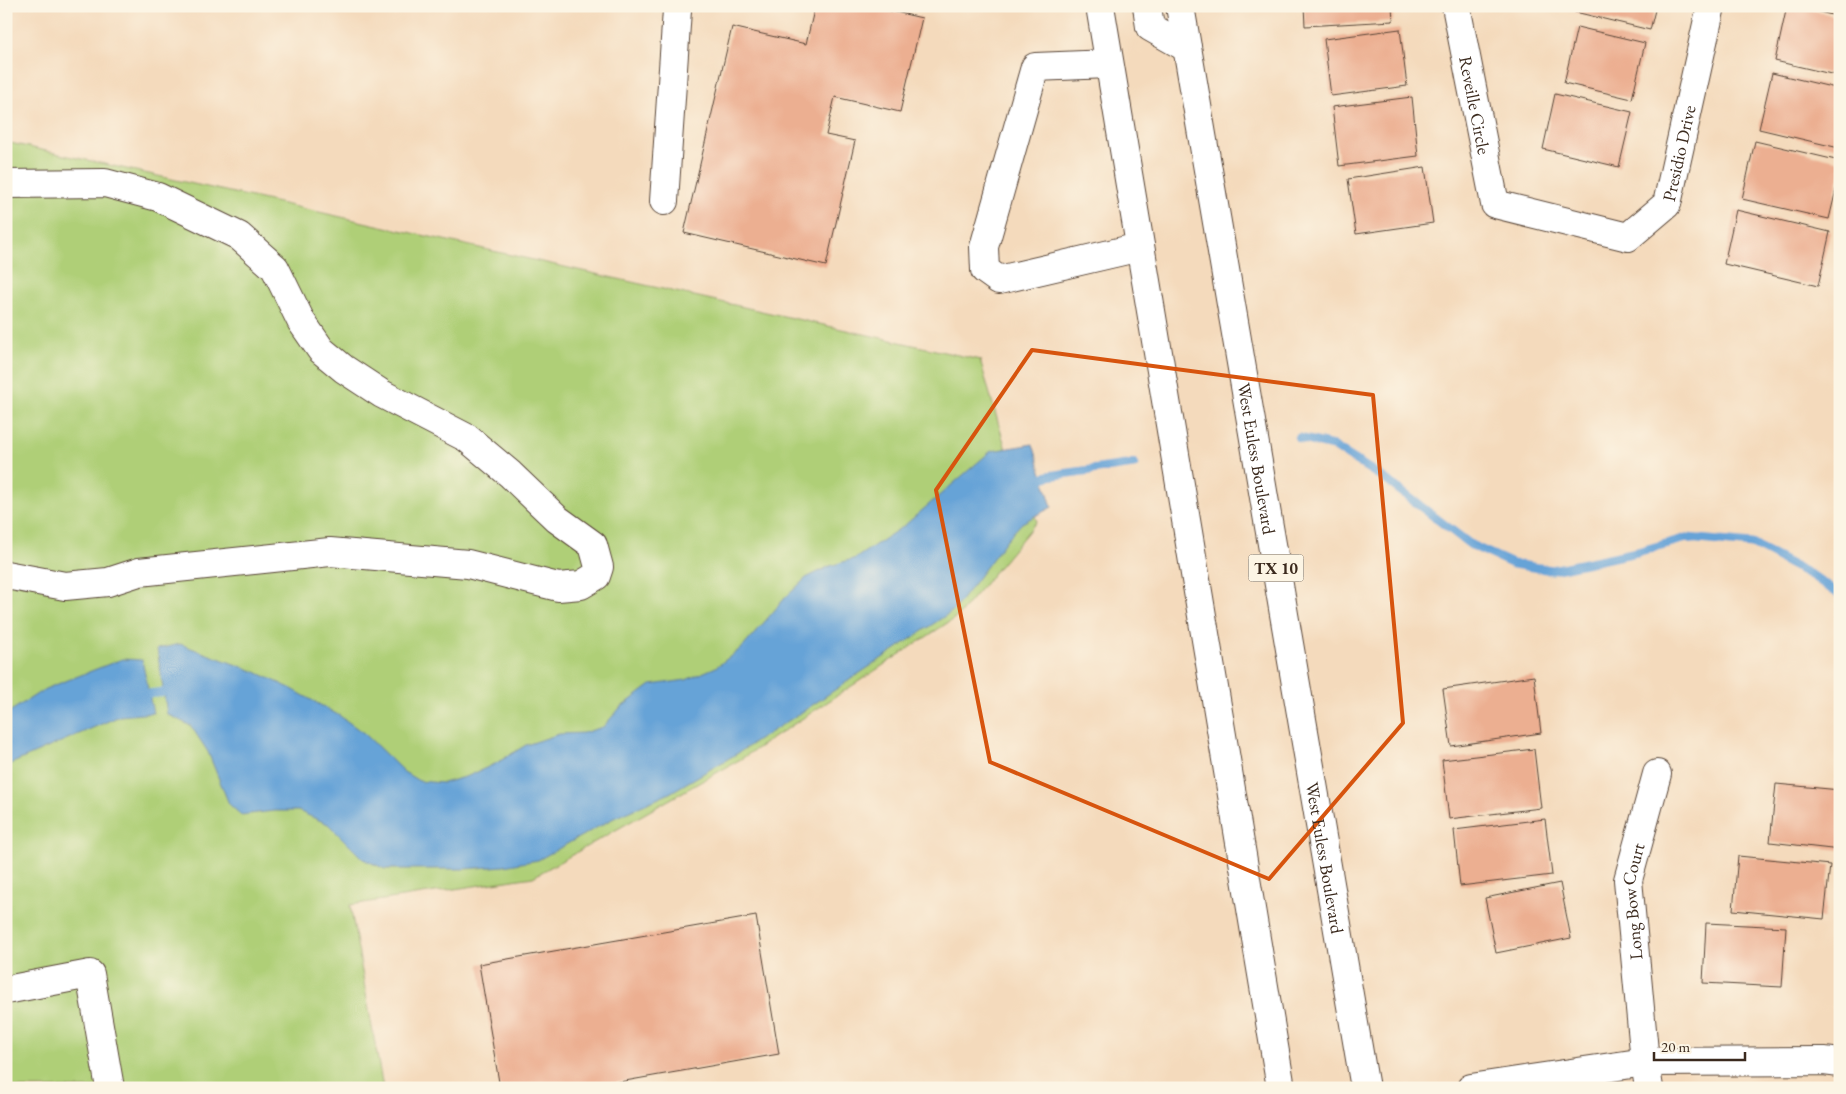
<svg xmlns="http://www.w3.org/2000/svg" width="1846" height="1094" font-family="'EB Garamond',serif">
  <rect width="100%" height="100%" fill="#fcf5e5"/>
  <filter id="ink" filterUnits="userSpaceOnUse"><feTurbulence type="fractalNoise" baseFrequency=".02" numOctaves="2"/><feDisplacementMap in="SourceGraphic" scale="10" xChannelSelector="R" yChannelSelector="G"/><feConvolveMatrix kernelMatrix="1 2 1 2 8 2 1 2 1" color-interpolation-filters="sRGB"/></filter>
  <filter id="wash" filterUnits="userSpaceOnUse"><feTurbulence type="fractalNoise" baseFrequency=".0096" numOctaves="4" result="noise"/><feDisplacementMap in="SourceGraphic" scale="20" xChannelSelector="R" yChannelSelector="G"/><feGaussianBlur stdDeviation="1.12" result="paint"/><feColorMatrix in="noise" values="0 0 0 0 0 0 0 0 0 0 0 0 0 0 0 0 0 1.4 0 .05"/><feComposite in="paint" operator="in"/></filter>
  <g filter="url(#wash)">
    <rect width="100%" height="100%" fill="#f4dabc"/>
    <path fill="#afcf77" stroke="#757c4a" d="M 6,142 L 980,360 L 1007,453 L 1037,521 L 958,616 L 741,759 L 533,877 L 350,905 L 383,1088 L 6,1088 Z"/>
    <path fill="#66a3d7" stroke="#50667a" d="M 1033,444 L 1052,507 L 1022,523 L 1008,538 L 954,610 L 799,714 L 738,753 L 668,794 L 614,818 L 538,860 L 504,866 L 464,869 L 385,869 L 363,859 L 328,824 L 298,811 L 274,811 L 241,815 L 229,804 L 208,752 L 191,726 L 167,714 L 157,649 L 180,644 L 256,672 L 292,689 L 340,716 L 365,734 L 404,772 L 419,781 L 443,783 L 468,776 L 495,764 L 526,745 L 559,734 L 583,733 L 603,727 L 620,708 L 651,685 L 686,680 L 716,667 L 743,647 L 785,598 L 806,578 L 830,566 L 856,558 L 884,539 L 905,525 L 991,451 Z
      M 122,659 L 142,660 L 153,713 L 120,716 L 6,766 L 6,714 L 45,689 Z"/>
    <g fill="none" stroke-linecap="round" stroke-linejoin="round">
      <path stroke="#66a3d7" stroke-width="9" d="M 1299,438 L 1333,446 L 1385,479 L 1471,545 L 1513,564 L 1552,570 L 1637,552 L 1687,538 L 1752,544 L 1813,576 L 1840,595
        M 1034,482 L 1048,476 L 1134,464
        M 138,695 L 175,691"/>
    </g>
    <g id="blocks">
      <path fill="#ecaf91" d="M 815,6 L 869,6 L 922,18 L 900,112 L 835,97 L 826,135 L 855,141 L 826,266 L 684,233 L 732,27 L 806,44 Z
        M 1304,6 L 1392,6 L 1393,21 L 1305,26 Z
        M 1577,6 L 1656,6 L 1650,30 L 1575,12 Z
        M 1787,6 L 1795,6 L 1840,17 L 1840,76 L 1775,61 Z
        M 1577,27 L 1645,43 L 1632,99 L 1564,83 Z
        M 1400,29 L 1407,86 L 1331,96 L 1324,39 Z
        M 1772,73 L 1840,89 L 1839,148 L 1759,129 Z
        M 1555,94 L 1632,112 L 1619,167 L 1543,149 Z
        M 1412,97 L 1418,156 L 1339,166 L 1332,107 Z
        M 1755,141 L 1840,161 L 1840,173 L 1829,219 L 1742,199 Z
        M 1425,167 L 1433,223 L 1356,234 L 1348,179 Z
        M 1736,210 L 1830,232 L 1818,286 L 1724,264 Z
        M 1534,676 L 1541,733 L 1451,746 L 1443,689 Z
        M 1534,749 L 1541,808 L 1449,819 L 1442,760 Z
        M 1776,784 L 1840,790 L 1840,850 L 1770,842 Z
        M 1545,819 L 1552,875 L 1460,886 L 1454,830 Z
        M 1738,856 L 1830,865 L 1824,919 L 1733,910 Z
        M 1560,883 L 1571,938 L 1496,953 L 1485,898 Z
        M 756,916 L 779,1054 L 585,1088 L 500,1088 L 479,964 Z
        M 1706,923 L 1786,927 L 1782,987 L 1703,983 Z"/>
    </g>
  </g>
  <g filter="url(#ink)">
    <use href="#blocks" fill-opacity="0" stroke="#574436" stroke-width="1"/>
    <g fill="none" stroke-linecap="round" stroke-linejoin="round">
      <defs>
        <g id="minor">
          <path id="s1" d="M 1456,6 L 1495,204 L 1628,237 L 1667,204 L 1711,6"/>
          <path d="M 1109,64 L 1035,67 L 984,247 L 985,270 L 999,280 L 1140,247"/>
          <path d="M 6,184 L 105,183 L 158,197 L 239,236 L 275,268 L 301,321 L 321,350 L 344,369 L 382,394 L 467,438 L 510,474 L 557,519 L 593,545 L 599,567 L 596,576 L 581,585 L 558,587 L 468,564 L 330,552 L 139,572 L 108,582 L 65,586 L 6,575"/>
          <path d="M 664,201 L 677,10"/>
          <path d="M 6,990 L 90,974 L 110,1088"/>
          <path d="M 1471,1088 L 1645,1062 L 1824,1061 L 1840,1063"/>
          <path id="s2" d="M 1649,1088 L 1645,1062 L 1628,880 L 1657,774"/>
        </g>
        <g id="major">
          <path d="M 1100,6 L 1281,1088"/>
          <path d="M 1147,6 L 1150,27 L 1187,48"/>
          <path id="s3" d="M 1180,6 L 1365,1088"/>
        </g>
      </defs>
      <use href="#minor" stroke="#574436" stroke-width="30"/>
      <use href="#major" stroke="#574436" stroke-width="30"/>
      <use href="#minor" stroke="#fff" stroke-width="28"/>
      <use href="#major" stroke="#fff" stroke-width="28"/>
    </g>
  </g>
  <path fill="none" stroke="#d7540e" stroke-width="4" stroke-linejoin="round" d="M 1032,350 L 1373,395 L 1403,723 L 1269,879 L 990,762 L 936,490 Z"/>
  <g text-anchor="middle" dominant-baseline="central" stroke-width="5" stroke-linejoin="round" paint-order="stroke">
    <rect fill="#fcf5e5" stroke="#75675a" stroke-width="1" x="1248.5" y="554.5" width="55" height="27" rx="4"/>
    <g font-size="16" font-weight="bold" fill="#3b2a1e">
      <text x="1276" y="568">TX 10</text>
    </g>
    <g font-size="18" fill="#3b2a1e" stroke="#fcf5e5">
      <text stroke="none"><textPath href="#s1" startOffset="101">Reveille Circle</textPath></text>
      <text stroke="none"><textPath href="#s1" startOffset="442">Presidio Drive</textPath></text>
      <text stroke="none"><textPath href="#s3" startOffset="459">West Euless Boulevard</textPath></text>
      <text stroke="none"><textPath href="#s3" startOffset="864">West Euless Boulevard</textPath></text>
      <text stroke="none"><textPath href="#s2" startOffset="188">Long Bow Court</textPath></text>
    </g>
  </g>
  <rect width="1846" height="1094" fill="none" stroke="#fcf5e5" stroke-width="25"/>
  <path d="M1654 1052v8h91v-8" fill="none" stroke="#3b2a1e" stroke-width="2.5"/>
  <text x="1661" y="1052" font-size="15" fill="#3b2a1e" stroke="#fcf5e5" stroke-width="4" paint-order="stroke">20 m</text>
</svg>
